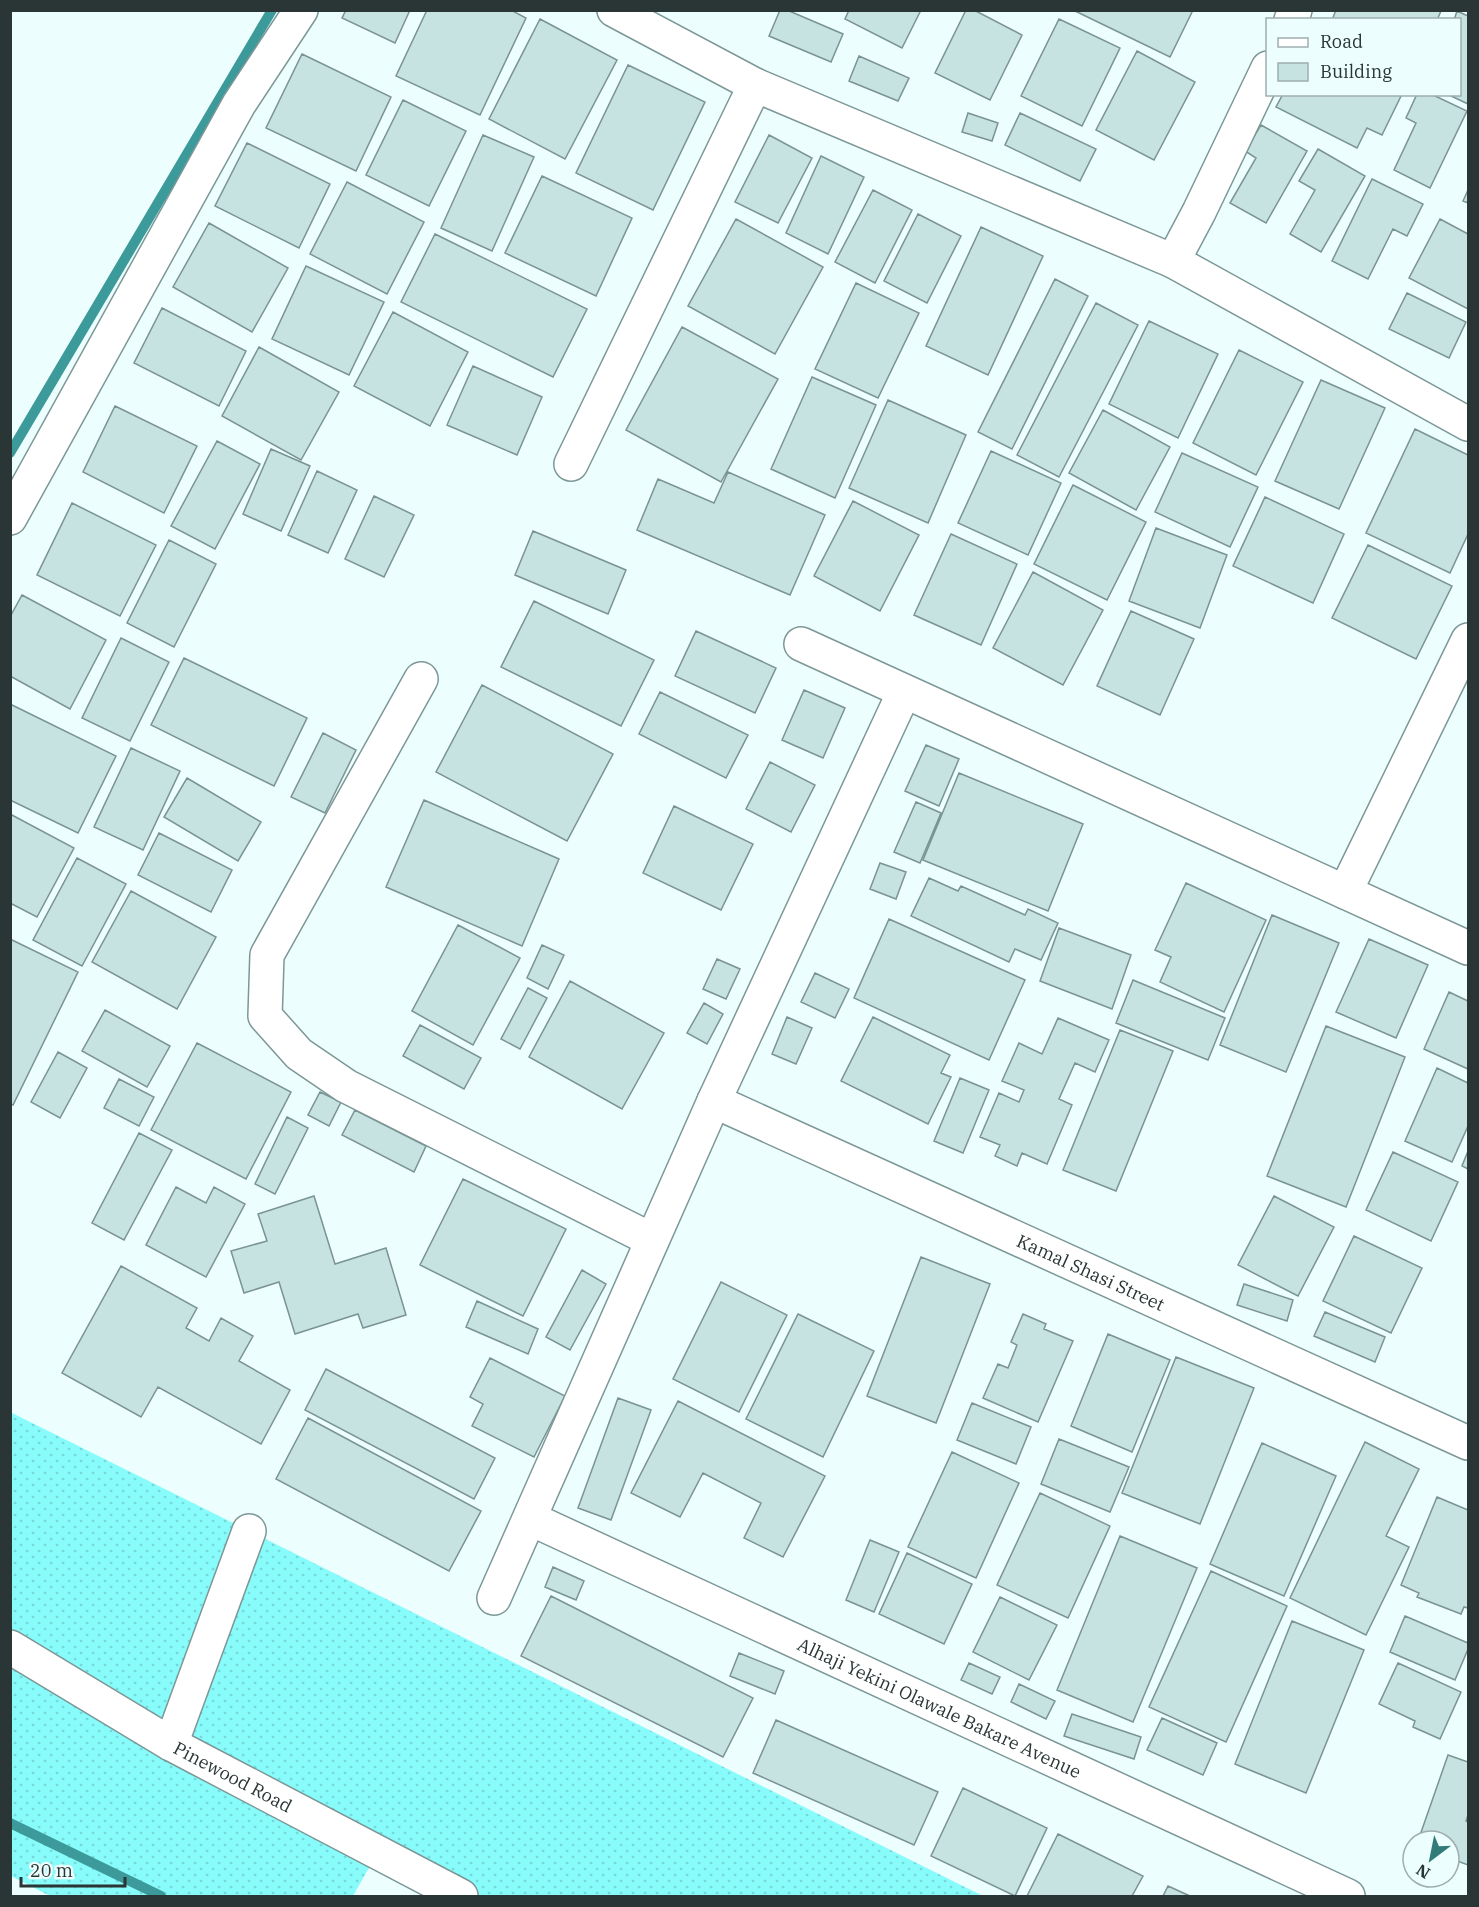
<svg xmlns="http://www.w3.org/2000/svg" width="1479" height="1907" font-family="'IBM Plex Serif',serif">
  <defs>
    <pattern id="grass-dots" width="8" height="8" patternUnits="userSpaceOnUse" patternTransform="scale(1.5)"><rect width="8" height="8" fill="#88fbfb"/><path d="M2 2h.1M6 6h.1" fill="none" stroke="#76d8d8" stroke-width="1.8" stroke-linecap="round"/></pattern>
  </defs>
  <rect width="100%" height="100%" fill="#edfefe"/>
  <path fill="url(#grass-dots)" d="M 10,1412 L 983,1896 L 460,1896 L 375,1857 L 353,1896 L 50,1896 L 11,1876 Z"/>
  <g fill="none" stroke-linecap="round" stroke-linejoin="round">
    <path stroke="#3c9a9a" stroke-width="10" d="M 10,453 L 272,10
      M 10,1823 L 161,1896"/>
  </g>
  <path fill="#c6e2e1" stroke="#7a9393" stroke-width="1.5" d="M 346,10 L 410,10 L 395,43 L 342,18 Z
    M 427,10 L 511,10 L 526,18 L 480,115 L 396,76 Z
    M 780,10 L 787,10 L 843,34 L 831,62 L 769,36 Z
    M 849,10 L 921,10 L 902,48 L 845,19 Z
    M 966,10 L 974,10 L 1022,35 L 990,100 L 935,73 Z
    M 1073,10 L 1193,10 L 1170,57 Z
    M 1336,10 L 1439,10 L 1441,11 L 1437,20 L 1332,20 Z
    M 1457,11 L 1468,16 L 1468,104 L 1447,94 L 1460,94 L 1460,20 L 1454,20 Z
    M 540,19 L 617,60 L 565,159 L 489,119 Z
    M 1059,19 L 1120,48 L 1082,126 L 1021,96 Z
    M 1137,51 L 1195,82 L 1154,160 L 1096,130 Z
    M 302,54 L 391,97 L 356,171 L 266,128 Z
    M 859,56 L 909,78 L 898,101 L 849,81 Z
    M 628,65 L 705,102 L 653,210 L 576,173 Z
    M 1283,94 L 1402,94 L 1382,135 L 1367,128 L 1357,148 L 1276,107 Z
    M 1417,94 L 1431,94 L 1467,111 L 1430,188 L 1394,170 L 1416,123 L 1406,118 Z
    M 403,100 L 466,131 L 429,206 L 366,175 Z
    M 968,113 L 998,123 L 992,141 L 962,132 Z
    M 1020,113 L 1096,149 L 1080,181 L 1005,145 Z
    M 1261,125 L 1307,151 L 1266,223 L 1230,203 L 1256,158 L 1245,151 Z
    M 483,135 L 534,157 L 492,251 L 441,228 Z
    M 769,135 L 812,158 L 778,223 L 735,202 Z
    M 247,143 L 330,184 L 299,248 L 215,206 Z
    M 1318,149 L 1365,176 L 1321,252 L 1290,234 L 1315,190 L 1299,181 Z
    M 821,156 L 864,177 L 828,254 L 786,233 Z
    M 542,176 L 632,218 L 596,296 L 505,253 Z
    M 1372,179 L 1423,204 L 1407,236 L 1393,229 L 1368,279 L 1332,261 Z
    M 347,182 L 424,222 L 387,294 L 310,254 Z
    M 873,190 L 912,210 L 875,283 L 835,262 Z
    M 1468,190 L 1468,203 L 1463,201 Z
    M 918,214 L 961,236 L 927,303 L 884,281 Z
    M 736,219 L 823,267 L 775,354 L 688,306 Z
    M 1440,219 L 1468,234 L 1468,309 L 1409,278 Z
    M 209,223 L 288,268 L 252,332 L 173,287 Z
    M 981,227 L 1043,256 L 988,375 L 926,346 Z
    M 435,234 L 587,309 L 553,377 L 401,302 Z
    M 306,266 L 384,302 L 349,375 L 272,339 Z
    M 1055,279 L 1088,296 L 1012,449 L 978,432 Z
    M 856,283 L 919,313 L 878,398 L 815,369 Z
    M 1407,293 L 1466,322 L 1449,358 L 1389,329 Z
    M 1096,303 L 1138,325 L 1059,477 L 1017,455 Z
    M 162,308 L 246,351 L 219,406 L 134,363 Z
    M 393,312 L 468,352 L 430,426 L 354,386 Z
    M 1149,321 L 1218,354 L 1178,438 L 1109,404 Z
    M 682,327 L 778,379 L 721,482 L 626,430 Z
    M 259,347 L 339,392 L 301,460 L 222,416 Z
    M 1239,350 L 1303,382 L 1256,475 L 1193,443 Z
    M 473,366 L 542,397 L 517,455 L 447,425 Z
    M 812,377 L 876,405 L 835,498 L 771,469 Z
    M 1321,380 L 1385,408 L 1339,509 L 1275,481 Z
    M 888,400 L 966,435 L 928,523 L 849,488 Z
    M 115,406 L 197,446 L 164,513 L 83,472 Z
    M 1103,410 L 1170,447 L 1136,510 L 1069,473 Z
    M 1415,429 L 1468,455 L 1468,534 L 1450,573 L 1366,533 Z
    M 217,441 L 260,464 L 215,549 L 171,526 Z
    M 271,449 L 310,466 L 281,531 L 243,514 Z
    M 991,451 L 1061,483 L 1028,555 L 958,523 Z
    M 1182,453 L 1258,487 L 1230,547 L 1155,512 Z
    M 317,471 L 357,490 L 328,553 L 288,535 Z
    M 728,472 L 825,515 L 790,595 L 637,530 L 658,479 L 714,503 Z
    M 1073,485 L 1146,522 L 1107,600 L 1034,564 Z
    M 374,496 L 414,515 L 384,577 L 345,559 Z
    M 1265,497 L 1344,534 L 1313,603 L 1233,566 Z
    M 853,501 L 919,535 L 880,611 L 814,576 Z
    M 72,503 L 156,545 L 120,616 L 37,575 Z
    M 1156,528 L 1227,555 L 1200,628 L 1129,601 Z
    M 533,531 L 626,570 L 608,614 L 515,575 Z
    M 951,534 L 1017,564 L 981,645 L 914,615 Z
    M 169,540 L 216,564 L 174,647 L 127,623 Z
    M 1368,545 L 1452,586 L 1416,659 L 1332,618 Z
    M 1033,572 L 1103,610 L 1063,685 L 993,648 Z
    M 22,595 L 106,640 L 70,709 L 10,676 L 10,617 Z
    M 534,601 L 654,660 L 621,726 L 501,667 Z
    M 1131,611 L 1194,639 L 1160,715 L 1097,686 Z
    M 696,631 L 776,668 L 755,713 L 675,676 Z
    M 121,638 L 169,662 L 130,741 L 82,718 Z
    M 184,658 L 307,718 L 274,786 L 151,725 Z
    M 482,685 L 613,754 L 567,841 L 436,772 Z
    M 804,690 L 845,708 L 823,758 L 782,740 Z
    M 660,692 L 748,735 L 726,778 L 639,734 Z
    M 10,704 L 116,756 L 78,833 L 10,800 Z
    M 323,733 L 356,750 L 325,813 L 291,797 Z
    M 926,745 L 959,759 L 939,806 L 905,791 Z
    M 131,748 L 180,771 L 143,850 L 94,827 Z
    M 770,762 L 815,785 L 791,832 L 746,809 Z
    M 959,773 L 1083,824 L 1048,911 L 923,860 Z
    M 187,778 L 261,822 L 238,861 L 164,817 Z
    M 424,800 L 559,859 L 522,946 L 386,887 Z
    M 916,802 L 941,813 L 920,863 L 894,852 Z
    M 674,806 L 753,844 L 721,910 L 643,873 Z
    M 10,814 L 74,848 L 37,917 L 10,903 Z
    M 159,833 L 232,870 L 211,912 L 138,875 Z
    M 77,858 L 126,884 L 82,966 L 33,940 Z
    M 880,863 L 906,872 L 896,899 L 870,889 Z
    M 929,878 L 958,891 L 961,886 L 1025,915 L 1028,909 L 1058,923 L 1041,960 L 1015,949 L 1009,962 L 911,916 Z
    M 1186,883 L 1266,920 L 1224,1012 L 1160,982 L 1171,957 L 1155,950 Z
    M 131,891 L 216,937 L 177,1009 L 92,962 Z
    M 1272,915 L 1339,943 L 1286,1072 L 1220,1045 Z
    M 889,919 L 1025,980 L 989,1060 L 854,998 Z
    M 458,925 L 520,958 L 473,1045 L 412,1011 Z
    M 1059,928 L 1131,955 L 1112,1009 L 1040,981 Z
    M 10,939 L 78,972 L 13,1105 L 10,1104 Z
    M 1369,939 L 1428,965 L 1396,1038 L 1336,1012 Z
    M 542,945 L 564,955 L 548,989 L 527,978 Z
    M 717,959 L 740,969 L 726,999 L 703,989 Z
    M 815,973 L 849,989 L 835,1018 L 801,1002 Z
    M 1133,980 L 1225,1018 L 1208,1060 L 1116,1023 Z
    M 570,981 L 664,1033 L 622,1109 L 529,1057 Z
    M 528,988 L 547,998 L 520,1049 L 501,1039 Z
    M 1449,992 L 1468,1001 L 1468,1069 L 1424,1049 Z
    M 704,1003 L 723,1014 L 707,1044 L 687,1033 Z
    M 105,1010 L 170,1046 L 147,1087 L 82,1051 Z
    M 787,1017 L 812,1028 L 796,1064 L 772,1054 Z
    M 873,1017 L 950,1055 L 941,1073 L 951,1077 L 928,1124 L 841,1081 Z
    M 1058,1018 L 1109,1040 L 1095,1072 L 1075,1063 L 1059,1099 L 1072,1105 L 1047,1164 L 1022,1153 L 1017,1166 L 995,1156 L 1000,1145 L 980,1137 L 999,1093 L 1019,1102 L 1024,1090 L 1002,1081 L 1019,1043 L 1042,1054 Z
    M 420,1025 L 481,1058 L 464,1089 L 403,1056 Z
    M 1326,1026 L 1405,1057 L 1346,1207 L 1267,1176 Z
    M 1120,1030 L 1173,1051 L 1116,1191 L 1063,1170 Z
    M 197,1043 L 291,1092 L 246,1179 L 151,1130 Z
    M 58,1052 L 87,1068 L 60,1118 L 31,1102 Z
    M 1437,1068 L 1468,1083 L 1468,1126 L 1452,1162 L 1405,1141 Z
    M 960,1078 L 989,1090 L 963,1153 L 934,1141 Z
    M 119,1079 L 154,1097 L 139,1126 L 104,1108 Z
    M 320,1092 L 341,1102 L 329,1126 L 308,1115 Z
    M 355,1110 L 426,1146 L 414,1172 L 342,1135 Z
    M 287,1117 L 308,1128 L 275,1194 L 255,1184 Z
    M 139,1133 L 172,1150 L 124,1240 L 92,1223 Z
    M 1468,1151 L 1468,1169 L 1462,1166 Z
    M 1393,1152 L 1458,1182 L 1431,1241 L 1366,1210 Z
    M 463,1179 L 566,1229 L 523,1316 L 420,1265 Z
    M 176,1187 L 206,1203 L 214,1187 L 245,1204 L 206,1277 L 146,1245 Z
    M 314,1196 L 335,1264 L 386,1248 L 406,1315 L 363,1328 L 358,1314 L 295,1334 L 279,1282 L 244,1293 L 231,1251 L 267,1241 L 258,1214 Z
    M 1274,1196 L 1334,1227 L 1298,1296 L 1238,1265 Z
    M 1354,1236 L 1422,1268 L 1391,1333 L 1323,1301 Z
    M 921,1257 L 990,1284 L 936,1423 L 867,1396 Z
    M 121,1266 L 197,1308 L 186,1328 L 209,1341 L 221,1318 L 253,1336 L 239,1361 L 290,1390 L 261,1444 L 158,1387 L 141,1417 L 62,1373 Z
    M 582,1270 L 606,1284 L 570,1350 L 546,1337 Z
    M 721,1282 L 787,1315 L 739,1412 L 673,1379 Z
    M 1244,1284 L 1293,1300 L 1287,1321 L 1237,1305 Z
    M 477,1301 L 538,1329 L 528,1354 L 466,1327 Z
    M 1325,1312 L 1385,1337 L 1375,1362 L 1314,1336 Z
    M 798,1314 L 874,1351 L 823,1457 L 746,1419 Z
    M 1023,1314 L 1046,1324 L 1044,1329 L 1073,1341 L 1038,1422 L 983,1398 L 998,1364 L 1008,1368 L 1017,1345 L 1011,1342 Z
    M 1108,1334 L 1170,1360 L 1132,1452 L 1071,1426 Z
    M 1176,1357 L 1254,1388 L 1200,1524 L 1122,1493 Z
    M 490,1358 L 565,1396 L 534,1457 L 472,1426 L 483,1404 L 470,1397 Z
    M 326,1369 L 495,1458 L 474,1499 L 305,1410 Z
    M 618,1398 L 651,1410 L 611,1520 L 578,1508 Z
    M 678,1401 L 825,1476 L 783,1557 L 744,1538 L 761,1503 L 703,1473 L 680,1517 L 631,1493 Z
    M 972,1403 L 1031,1427 L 1016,1464 L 957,1440 Z
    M 308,1418 L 481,1511 L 449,1571 L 276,1479 Z
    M 1059,1439 L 1129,1467 L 1110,1512 L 1041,1484 Z
    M 1365,1442 L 1419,1469 L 1386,1536 L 1409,1547 L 1366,1635 L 1290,1598 Z
    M 1262,1443 L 1336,1476 L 1284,1596 L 1210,1564 Z
    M 952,1452 L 1019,1483 L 976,1578 L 908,1547 Z
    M 1040,1493 L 1110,1526 L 1068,1618 L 997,1585 Z
    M 1437,1497 L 1468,1510 L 1468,1608 L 1464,1607 L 1461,1614 L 1417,1597 L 1419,1593 L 1401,1585 Z
    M 1120,1536 L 1197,1568 L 1133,1722 L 1057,1690 Z
    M 870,1540 L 899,1552 L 874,1612 L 846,1600 Z
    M 907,1553 L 972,1584 L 944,1644 L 879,1614 Z
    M 553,1567 L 584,1581 L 576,1600 L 545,1587 Z
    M 1211,1571 L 1287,1606 L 1226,1742 L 1149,1707 Z
    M 551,1596 L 753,1698 L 723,1757 L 521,1656 Z
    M 1000,1597 L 1057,1625 L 1029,1680 L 973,1652 Z
    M 1405,1616 L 1468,1643 L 1468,1649 L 1455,1680 L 1390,1652 Z
    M 1292,1621 L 1364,1650 L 1306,1793 L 1235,1764 Z
    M 739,1653 L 784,1671 L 775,1694 L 730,1676 Z
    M 969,1663 L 1000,1677 L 992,1694 L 961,1680 Z
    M 1398,1663 L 1461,1692 L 1440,1739 L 1413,1727 L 1415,1721 L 1379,1704 Z
    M 1019,1684 L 1055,1701 L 1046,1719 L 1011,1702 Z
    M 1072,1714 L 1141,1737 L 1134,1759 L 1064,1736 Z
    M 1162,1718 L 1217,1743 L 1203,1775 L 1147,1750 Z
    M 776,1720 L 938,1792 L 914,1845 L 753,1773 Z
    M 1448,1755 L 1468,1762 L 1468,1815 L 1466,1821 L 1468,1822 L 1468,1865 L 1449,1858 L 1449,1841 L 1418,1841 Z
    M 963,1788 L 1047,1828 L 1015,1896 L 931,1856 Z
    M 1058,1834 L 1143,1876 L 1132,1896 L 1027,1896 Z
    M 1168,1886 L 1190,1896 L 1163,1896 Z"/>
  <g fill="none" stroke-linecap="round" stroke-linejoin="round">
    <defs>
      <g id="minor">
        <path d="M 614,10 L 755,85 L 1173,261"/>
        <path d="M 1291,20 L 1295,10"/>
        <path d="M 1268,68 L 1199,212 L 1173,261 L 1468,424"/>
        <path d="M 571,464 L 755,85"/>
        <path d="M 10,518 L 239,104 L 301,10"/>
        <path d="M 801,644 L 1468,948"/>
        <path d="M 421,679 L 267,955 L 265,1016 L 299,1054 L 346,1086 L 652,1240"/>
        <path d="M 1345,892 L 1468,640"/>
        <path id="s1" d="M 714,1101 L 1468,1443"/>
        <path id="s2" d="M 531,1519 L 1348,1896"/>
        <path d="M 494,1598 L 714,1101 L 904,692"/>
        <path id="s3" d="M 10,1647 L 171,1744 L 461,1896"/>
        <path d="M 171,1744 L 249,1531"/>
      </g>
    </defs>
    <use href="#minor" stroke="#7d9797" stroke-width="36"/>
    <use href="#minor" stroke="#fff" stroke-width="33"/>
  </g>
  <g text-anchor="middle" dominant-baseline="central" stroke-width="4.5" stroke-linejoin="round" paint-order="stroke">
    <g font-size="18" fill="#2a3535" stroke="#edfefe">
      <text stroke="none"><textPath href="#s1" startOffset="414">Kamal Shasi Street</textPath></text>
      <text stroke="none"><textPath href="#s2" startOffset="450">Alhaji Yekini Olawale Bakare Avenue</textPath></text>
      <text stroke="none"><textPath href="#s3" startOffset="258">Pinewood Road</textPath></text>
    </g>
  </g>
  <rect width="1479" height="1907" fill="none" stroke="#2a3535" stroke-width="24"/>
  <rect x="1266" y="18" width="195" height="78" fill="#edfefe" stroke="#9faeae" stroke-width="1.5"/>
  <rect x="1278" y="38" width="30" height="9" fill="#ffffff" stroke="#9faeae" stroke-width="1.5"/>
  <text x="1320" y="48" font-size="18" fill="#2a3535">Road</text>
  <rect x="1278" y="63" width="30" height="18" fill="#c6e2e1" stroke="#9faeae" stroke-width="1.5"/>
  <text x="1320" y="78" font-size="18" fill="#2a3535">Building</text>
  <g transform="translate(1431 1859) rotate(212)"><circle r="28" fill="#edfefe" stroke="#9faeae" stroke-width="1.5"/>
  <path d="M0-4.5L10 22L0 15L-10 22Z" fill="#327b7b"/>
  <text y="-9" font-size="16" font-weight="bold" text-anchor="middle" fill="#2a3535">N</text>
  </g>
  <path d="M21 1877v9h104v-9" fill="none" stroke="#2a3535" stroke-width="3"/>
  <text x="30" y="1877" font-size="18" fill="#2a3535" stroke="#edfefe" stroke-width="4.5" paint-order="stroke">20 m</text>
</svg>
